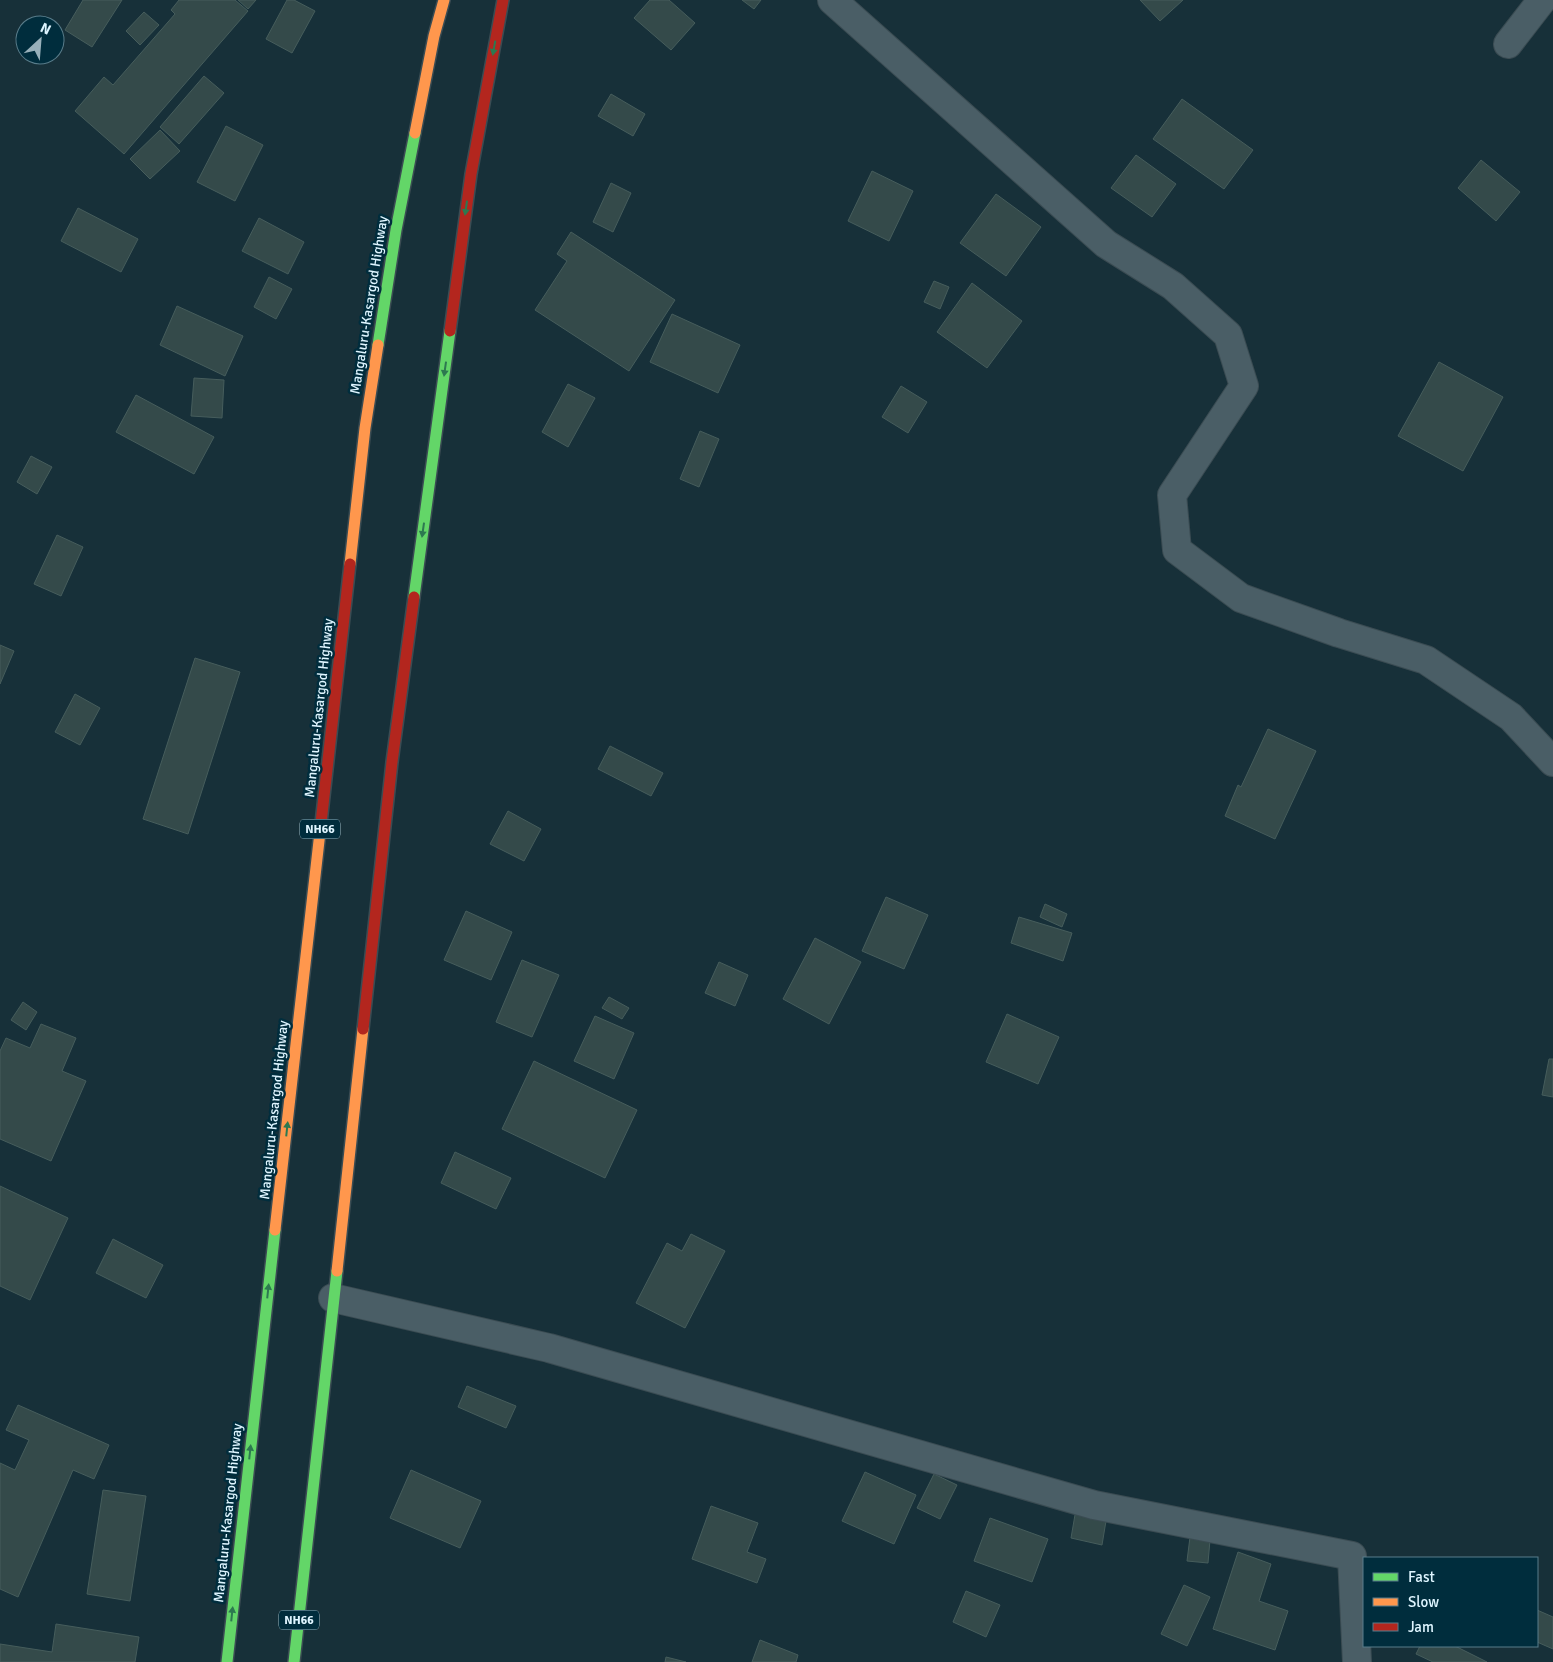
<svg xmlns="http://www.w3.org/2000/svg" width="1553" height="1662" font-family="Signika,sans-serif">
  <rect width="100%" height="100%" fill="#173039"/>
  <path fill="#344a4a" stroke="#465d5c" d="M 83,0 L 122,0 L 92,47 L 65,30 Z
    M 179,0 L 235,0 L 248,11 L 124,154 L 75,111 L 104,77 L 113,85 L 175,14 L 171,10 Z
    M 238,0 L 256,0 L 248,9 Z
    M 287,0 L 294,0 L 315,11 L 292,53 L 266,39 Z
    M 650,0 L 669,0 L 695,23 L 671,50 L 634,18 Z
    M 742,0 L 761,0 L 754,9 Z
    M 1140,0 L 1183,0 L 1160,21 Z
    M 144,12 L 159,25 L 140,45 L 126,31 Z
    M 204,76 L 224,93 L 179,144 L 160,127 Z
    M 611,94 L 645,114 L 633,136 L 598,116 Z
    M 1182,99 L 1253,150 L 1224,189 L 1153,139 Z
    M 226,126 L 263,145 L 235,201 L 197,182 Z
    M 160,130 L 180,151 L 150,179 L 130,159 Z
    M 1136,155 L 1176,184 L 1152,217 L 1111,188 Z
    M 1481,160 L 1520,192 L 1496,221 L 1458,188 Z
    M 872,171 L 913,191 L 889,241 L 848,221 Z
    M 611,183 L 631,193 L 613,232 L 593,222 Z
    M 996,194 L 1041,227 L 1006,276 L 960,243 Z
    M 78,208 L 138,239 L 121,272 L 61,241 Z
    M 259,218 L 304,242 L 288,274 L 242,251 Z
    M 571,232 L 675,300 L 629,371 L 535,310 L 567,261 L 557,254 Z
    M 269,277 L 292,289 L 276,319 L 254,307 Z
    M 934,281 L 949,287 L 940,309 L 924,302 Z
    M 972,283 L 1022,321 L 987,368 L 937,332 Z
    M 177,306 L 243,336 L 225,376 L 160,345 Z
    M 672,314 L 740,345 L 718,393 L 650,362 Z
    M 1439,362 L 1503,397 L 1463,471 L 1398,436 Z
    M 194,378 L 224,380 L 222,418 L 191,416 Z
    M 568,384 L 595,398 L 568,447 L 542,432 Z
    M 901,386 L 927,402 L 908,433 L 882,417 Z
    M 136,395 L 214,437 L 194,474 L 116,432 Z
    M 700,431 L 719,439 L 699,487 L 680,479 Z
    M 31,456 L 52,467 L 37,494 L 17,482 Z
    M 57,535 L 83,547 L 61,596 L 34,584 Z
    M 0,645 L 14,651 L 0,684 Z
    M 195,658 L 240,672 L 188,834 L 143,819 Z
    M 75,694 L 100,708 L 80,745 L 55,732 Z
    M 1268,729 L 1316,751 L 1275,839 L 1225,816 L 1238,785 L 1241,787 Z
    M 610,746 L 663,773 L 651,796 L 598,769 Z
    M 508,811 L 541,829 L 524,861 L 490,844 Z
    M 886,897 L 928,915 L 904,969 L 862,951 Z
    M 1045,904 L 1067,914 L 1062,927 L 1040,917 Z
    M 466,911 L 512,932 L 491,980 L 444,960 Z
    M 1019,917 L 1072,933 L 1063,961 L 1011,943 Z
    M 815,938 L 861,962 L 829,1024 L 783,999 Z
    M 522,960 L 559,975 L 532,1037 L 496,1022 Z
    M 719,962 L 748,975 L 735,1006 L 705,993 Z
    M 609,997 L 629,1008 L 622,1019 L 602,1008 Z
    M 23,1002 L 37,1012 L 26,1030 L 11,1020 Z
    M 1007,1014 L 1059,1037 L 1038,1084 L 986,1062 Z
    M 595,1016 L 634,1033 L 614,1079 L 574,1061 Z
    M 41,1024 L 76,1038 L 62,1071 L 86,1081 L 51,1161 L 0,1139 L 0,1051 L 6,1038 L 30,1048 Z
    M 1549,1059 L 1553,1059 L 1553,1097 L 1542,1095 Z
    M 534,1061 L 637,1110 L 605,1178 L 502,1129 Z
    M 455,1152 L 511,1178 L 496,1209 L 441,1183 Z
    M 0,1186 L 68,1218 L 30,1300 L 0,1286 Z
    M 691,1234 L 725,1251 L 685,1328 L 636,1303 L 667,1243 L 682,1251 Z
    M 113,1239 L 163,1265 L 146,1298 L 96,1273 Z
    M 467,1386 L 516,1406 L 506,1428 L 458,1407 Z
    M 18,1405 L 109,1445 L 94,1479 L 73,1470 L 18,1597 L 0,1589 L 0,1463 L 15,1470 L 29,1440 L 6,1430 Z
    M 411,1470 L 481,1501 L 460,1548 L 390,1518 Z
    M 865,1472 L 916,1495 L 894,1544 L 842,1521 Z
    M 934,1474 L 957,1485 L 940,1519 L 917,1508 Z
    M 103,1490 L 146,1496 L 130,1601 L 87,1594 Z
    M 711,1506 L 758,1523 L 747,1552 L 766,1559 L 757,1583 L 692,1559 Z
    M 1076,1509 L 1107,1515 L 1102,1545 L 1071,1538 Z
    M 990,1518 L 1048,1539 L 1032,1582 L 974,1561 Z
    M 1190,1537 L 1210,1540 L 1208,1563 L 1187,1561 Z
    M 1238,1552 L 1271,1564 L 1259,1601 L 1288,1611 L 1275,1650 L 1213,1629 Z
    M 1184,1585 L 1210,1597 L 1187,1646 L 1161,1634 Z
    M 966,1591 L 1000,1605 L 986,1637 L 953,1622 Z
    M 1537,1610 L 1553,1617 L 1553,1649 L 1537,1642 Z
    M 56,1624 L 139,1637 L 135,1662 L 0,1662 L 0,1644 L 52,1652 Z
    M 760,1640 L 798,1655 L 796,1662 L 752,1662 Z
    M 1420,1646 L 1455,1646 L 1487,1662 L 1433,1662 L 1416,1654 Z
    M 666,1657 L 686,1662 L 665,1662 Z"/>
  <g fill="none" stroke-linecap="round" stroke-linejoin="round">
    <defs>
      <path id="street" d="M 832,0 L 1106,244 L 1173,286 L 1228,335 L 1244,386 L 1172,495 L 1177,550 L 1241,598 L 1339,633 L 1426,660 L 1511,717 L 1553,762
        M 1508,44 L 1542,0
        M 333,1298 L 549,1348 L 1094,1505 L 1352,1556 L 1357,1662"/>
      <path id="fast" d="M 378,345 L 396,230 L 415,133
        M 414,597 L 450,331
        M 227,1662 L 275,1230
        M 294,1662 L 337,1271"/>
      <path id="slow" d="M 415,133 L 434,36 L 444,0
        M 350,564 L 365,428 L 378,345
        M 275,1230 L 320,832
        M 337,1271 L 363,1029"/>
      <path id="jam" d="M 450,331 L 471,174 L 503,0
        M 320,832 L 350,564
        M 363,1029 L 392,762 L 414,597"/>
    </defs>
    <use href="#street" stroke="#3b4c53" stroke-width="30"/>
    <use href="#fast" stroke="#3b4c53" stroke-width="14"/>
    <use href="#slow" stroke="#3b4c53" stroke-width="14"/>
    <use href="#jam" stroke="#3b4c53" stroke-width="14"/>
    <use href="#street" stroke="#4a5e66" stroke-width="28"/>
    <use href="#fast" stroke="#63d668" stroke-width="11"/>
    <use href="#slow" stroke="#ff974d" stroke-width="11"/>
    <use href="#jam" stroke="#b3261e" stroke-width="11"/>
  </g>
  <defs><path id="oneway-solid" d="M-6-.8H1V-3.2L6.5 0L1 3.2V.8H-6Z" transform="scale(1.25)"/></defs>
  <g fill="#2d7950">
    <use href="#oneway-solid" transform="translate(494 48) rotate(100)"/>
    <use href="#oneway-solid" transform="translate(466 208) rotate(98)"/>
    <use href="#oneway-solid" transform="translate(445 369) rotate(98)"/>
    <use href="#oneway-solid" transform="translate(423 530) rotate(98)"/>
    <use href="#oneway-solid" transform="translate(287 1129) rotate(-84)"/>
    <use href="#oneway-solid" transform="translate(268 1291) rotate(-84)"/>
    <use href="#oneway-solid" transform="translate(250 1452) rotate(-84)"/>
    <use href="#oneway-solid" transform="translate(232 1614) rotate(-84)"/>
  </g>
  <g text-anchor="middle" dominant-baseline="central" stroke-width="5" stroke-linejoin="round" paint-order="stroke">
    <g fill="#002d3d" stroke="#9bb9c5" stroke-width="1">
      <rect x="300" y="819.5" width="40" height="19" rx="4"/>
      <rect x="279" y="1610.5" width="40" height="19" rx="4"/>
    </g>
    <g font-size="12" font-weight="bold" fill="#def5ff">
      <text x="320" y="829">NH66</text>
      <text x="299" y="1620">NH66</text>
    </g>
    <g font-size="14" fill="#def5ff" stroke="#002d3d">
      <text transform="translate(369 305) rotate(-81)">Mangaluru-Kasargod Highway</text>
      <text transform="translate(319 708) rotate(-84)">Mangaluru-Kasargod Highway</text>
      <text transform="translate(274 1110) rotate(-84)">Mangaluru-Kasargod Highway</text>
      <text transform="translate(228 1513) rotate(-84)">Mangaluru-Kasargod Highway</text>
    </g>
  </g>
  <rect x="1363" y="1557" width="175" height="90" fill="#002d3d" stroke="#597d8b"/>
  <rect x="1373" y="1573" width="25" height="8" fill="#63d668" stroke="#597d8b"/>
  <text x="1408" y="1582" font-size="15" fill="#def5ff">Fast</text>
  <rect x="1373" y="1598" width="25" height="8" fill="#ff974d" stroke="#597d8b"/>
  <text x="1408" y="1607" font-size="15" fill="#def5ff">Slow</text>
  <rect x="1373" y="1623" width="25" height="8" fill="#b3261e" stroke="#597d8b"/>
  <text x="1408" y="1632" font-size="15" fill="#def5ff">Jam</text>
  <g transform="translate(40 40) rotate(26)"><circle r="24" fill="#002d3d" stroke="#597d8b"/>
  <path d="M0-4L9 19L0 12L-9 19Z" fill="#98b0ba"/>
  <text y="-8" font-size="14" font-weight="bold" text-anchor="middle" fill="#def5ff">N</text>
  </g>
</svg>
